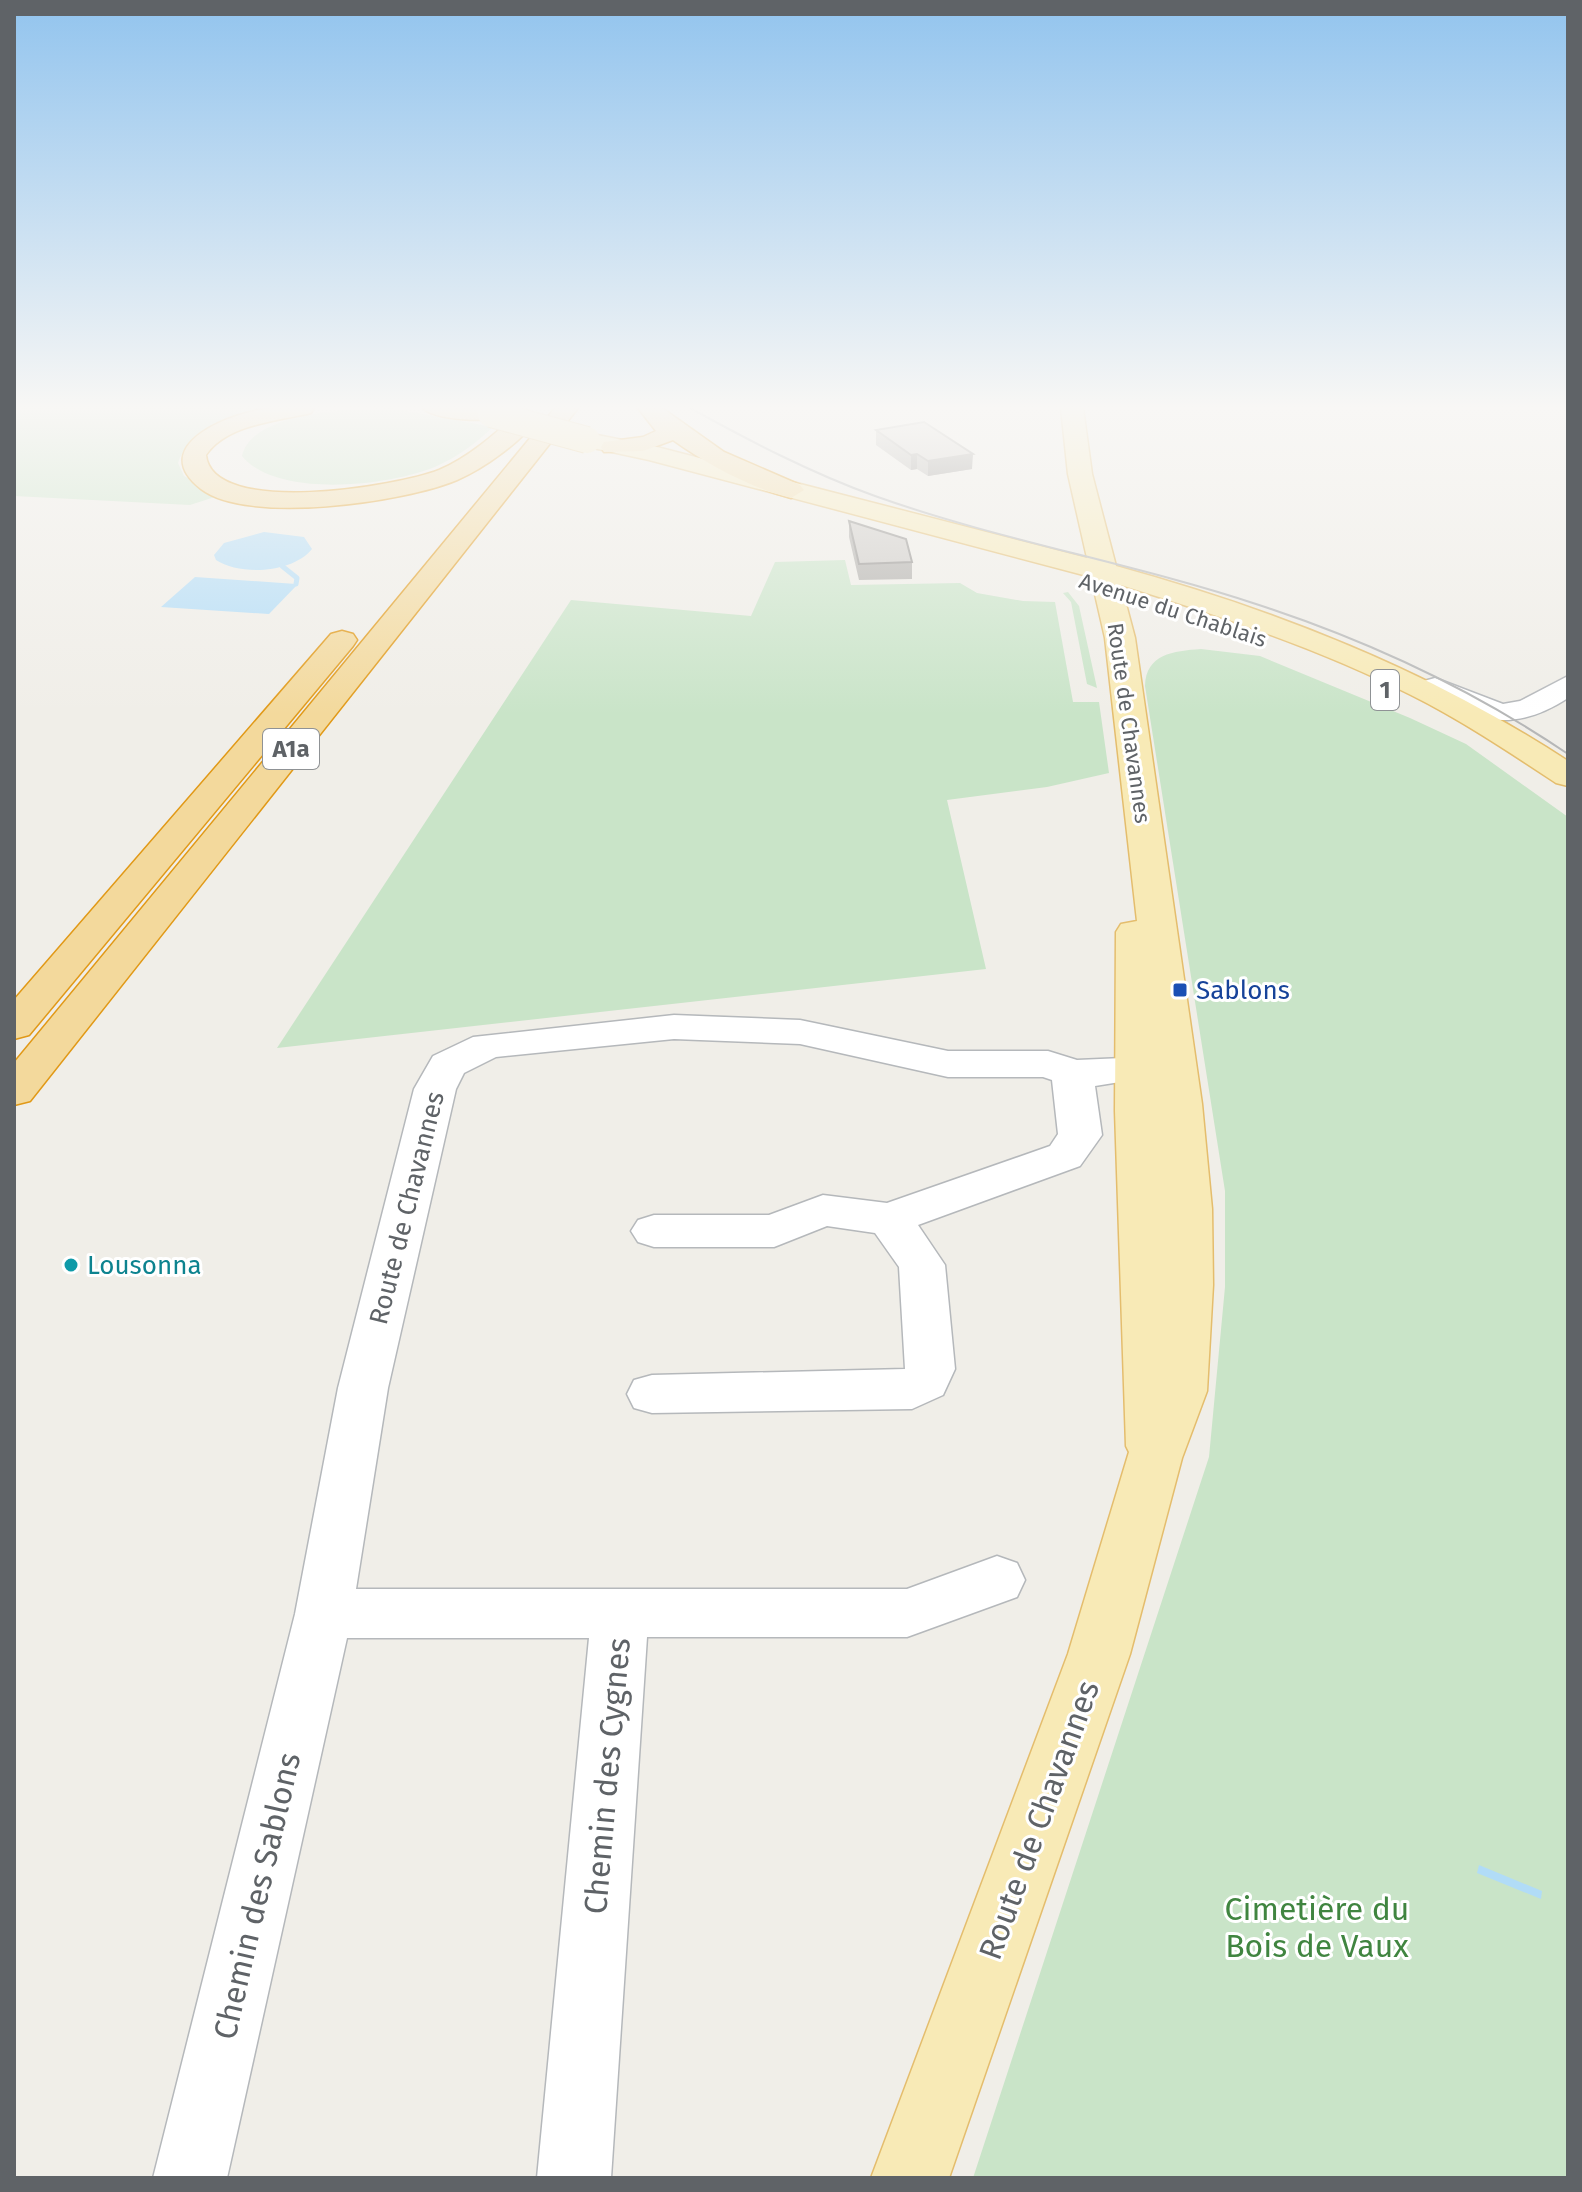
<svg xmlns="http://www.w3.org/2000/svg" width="1582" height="2192" font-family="'Fira Sans',sans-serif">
  <rect width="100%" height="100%" fill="#f0eee8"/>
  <path fill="#c9e4c8" d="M 14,408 L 281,408 C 247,419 189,425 178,463 L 184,476 L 221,495 L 190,505 L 14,496 Z
    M 390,408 L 493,427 C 476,443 459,456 437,466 C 391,486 277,499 242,456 C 252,411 353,409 390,408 Z
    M 845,560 L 851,585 L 960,583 L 977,593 L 1023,601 L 1055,602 L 1073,702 L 1099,702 L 1109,773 L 1047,787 L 947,800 L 986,969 L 277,1048 L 571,600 L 751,616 L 775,562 Z
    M 1068,592 L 1079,606 L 1097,688 L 1087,684 L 1071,602 L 1063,593 Z
    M 1201,649 L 1260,656 L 1410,718 L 1466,744 L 1568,817 L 1568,2178 L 973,2178 L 1209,1457 L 1225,1287 L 1225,1191 L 1145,686 C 1146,654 1173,651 1201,649 Z"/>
  <path fill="#b1dcf7" d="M 264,532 L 304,537 L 312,549 C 293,573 240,576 216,560 L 214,555 L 224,543 Z
    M 195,577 L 296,584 L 298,584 L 269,614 L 161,607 Z
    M 1479,1865 L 1542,1891 L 1541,1899 L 1477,1873 Z"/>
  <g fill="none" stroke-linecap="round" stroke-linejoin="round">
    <path stroke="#b1dcf7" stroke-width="5" d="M 282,566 L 297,578 L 296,584"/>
    <defs>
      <path id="minor" d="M 1568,676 L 1568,698 C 1528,724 1494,727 1451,707 C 1440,702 1427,697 1420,687 L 1424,681 L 1435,678 L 1503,704 L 1520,701 Z
        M 674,1015 L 800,1020 L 948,1051 L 1048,1051 L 1077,1060 L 1123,1058 L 1136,1046 L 1142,1031 L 1156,1028 L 1170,1031 L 1176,1049 L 1151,1077 L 1095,1086 L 1102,1135 L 1080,1166 L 918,1225 L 945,1265 L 955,1369 L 943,1395 L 912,1409 L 652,1413 L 634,1408 L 627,1394 L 634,1380 L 652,1375 L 905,1369 L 899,1267 L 875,1233 L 827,1226 L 774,1247 L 654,1247 L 638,1242 L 631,1231 L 638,1220 L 654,1215 L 769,1215 L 823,1195 L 887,1203 L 1050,1146 L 1058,1134 L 1052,1080 L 1043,1077 L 948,1077 L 800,1044 L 674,1039 L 496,1057 L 464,1073 L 456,1089 L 388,1388 L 356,1589 L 907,1589 L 997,1556 L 1017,1563 L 1025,1580 L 1017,1597 L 907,1637 L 647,1637 L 611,2178 L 537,2178 L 589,1638 L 347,1638 L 227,2178 L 153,2178 L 295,1614 L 338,1388 L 414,1089 L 433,1056 L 473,1037 Z"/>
      <path id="major" d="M 1061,408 L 1083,408 L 1092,474 L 1116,566 C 1276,610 1429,670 1568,761 L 1568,786 L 1556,783 C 1509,752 1461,720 1411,695 C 1318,648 1220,616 1121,585 L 1135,638 L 1202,1104 L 1212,1209 L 1213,1285 L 1207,1391 L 1182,1458 L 1130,1654 L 949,2178 L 871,2178 L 1068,1654 L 1129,1452 L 1126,1446 L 1115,1111 L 1116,932 L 1121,924 L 1137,921 L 1105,638 L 1091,577 L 649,460 L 579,445 L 575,440 L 587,433 L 653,446 L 1087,558 L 1068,474 Z"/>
      <path id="highway" d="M 314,408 L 311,413 C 278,421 227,424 206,455 C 212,518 399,486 439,470 C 469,457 495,434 519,412 L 527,410 L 539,417 C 521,442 485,468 457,480 C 405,502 248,525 201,489 C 144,445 234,411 272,408 C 286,407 300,408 314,408 Z
        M 423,408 L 494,408 L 503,414 C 494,425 430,419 423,408 Z
        M 555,408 L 578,408 L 30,1101 L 14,1105 L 14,1063 Z
        M 638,408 L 662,408 L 724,452 L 800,485 L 804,490 L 791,498 C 749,487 708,465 673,440 L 643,451 L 604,452 L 601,447 L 604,442 L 643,437 L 656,431 Z
        M 342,631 L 353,634 L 357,640 L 353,646 L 29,1035 L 14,1039 L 14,1000 L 331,634 Z"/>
    </defs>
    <use href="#minor" stroke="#b5b8bb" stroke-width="3"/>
    <use href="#major" stroke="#e4bd6d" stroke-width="3"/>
    <use href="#highway" stroke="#e19917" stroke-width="3"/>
    <use href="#minor" fill="#fff" fill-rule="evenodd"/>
    <use href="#major" fill="#f8eab6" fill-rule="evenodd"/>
    <use href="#highway" fill="#f3d99c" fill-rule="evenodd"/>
    <path stroke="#b6b7b7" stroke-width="2" d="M 690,408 C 750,441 811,473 875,496 C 1001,541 1133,563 1259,605 C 1369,641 1472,689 1568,754"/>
    <defs>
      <path id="major-bridge" d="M 491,414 L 587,440"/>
    </defs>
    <use href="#major-bridge" stroke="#e4bd6d" stroke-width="28" stroke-linecap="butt"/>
    <use href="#major-bridge" stroke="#f8eab6" stroke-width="26"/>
  </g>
  <path fill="#afada9" d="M 876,430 L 972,469 L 928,476 L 917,469 L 911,470 L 876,445 Z
    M 849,521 L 912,562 L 912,579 L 859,580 L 849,537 Z"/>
  <path fill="#8f8d8a" d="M 917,454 L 917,469 L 911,470 L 911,455 Z
    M 973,454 L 972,469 L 928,476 L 928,461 Z"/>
  <path fill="#ccc9c5" stroke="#8f8d8a" stroke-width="2" d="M 924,422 L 973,454 L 928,461 L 917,454 L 911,455 L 876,430 Z
    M 849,521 L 906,539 L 912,562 L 859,564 Z"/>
  <linearGradient id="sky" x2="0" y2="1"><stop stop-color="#92c4ee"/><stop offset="0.57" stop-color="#f8f7f5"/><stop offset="1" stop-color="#f8f7f5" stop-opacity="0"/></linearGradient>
  <rect width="1582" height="715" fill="url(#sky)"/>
  <rect fill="#1a4fb4" stroke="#fff" stroke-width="3" x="1172" y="982" width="16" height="16" rx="4"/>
  <circle fill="#0f9aa8" stroke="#fff" stroke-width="3" cx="71" cy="1265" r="8"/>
  <g text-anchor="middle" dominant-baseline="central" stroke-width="6" stroke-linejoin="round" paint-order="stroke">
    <g font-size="22" fill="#5f6367" stroke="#fff">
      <text transform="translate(1173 610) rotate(18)">Avenue du Chablais</text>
      <text transform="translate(1129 723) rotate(82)">Route de Chavannes</text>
    </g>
    <g fill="#fff" stroke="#8f9295" stroke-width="2">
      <rect x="1371" y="670" width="28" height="40" rx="6"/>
      <rect x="263" y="729" width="56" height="40" rx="6"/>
    </g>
    <g font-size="24" font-weight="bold" fill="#5f6367">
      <text x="1385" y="690">1</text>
      <text x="291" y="749">A1a</text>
    </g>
    <g font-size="26" fill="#164399" stroke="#fff" text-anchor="start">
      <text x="1196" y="990">Sablons</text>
    </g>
    <g font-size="26" fill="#5f6367" stroke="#fff">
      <text transform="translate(407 1208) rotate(-76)">Route de Chavannes</text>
    </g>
    <g font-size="26" fill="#0d838f" stroke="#fff" text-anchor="start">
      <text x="87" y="1265">Lousonna</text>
    </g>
    <g font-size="32" fill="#5f6367" stroke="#fff">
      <text transform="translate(607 1776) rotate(-85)">Chemin des Cygnes</text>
      <text transform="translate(1039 1820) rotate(-70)">Route de Chavannes</text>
      <text transform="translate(257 1896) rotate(-77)">Chemin des Sablons</text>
    </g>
    <g font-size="32" fill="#408540" stroke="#fff">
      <text x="1317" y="1909">Cimetière du<tspan x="1317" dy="37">Bois de Vaux</tspan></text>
    </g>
  </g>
  <rect width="1582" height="2192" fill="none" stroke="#5f6367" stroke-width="32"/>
</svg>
